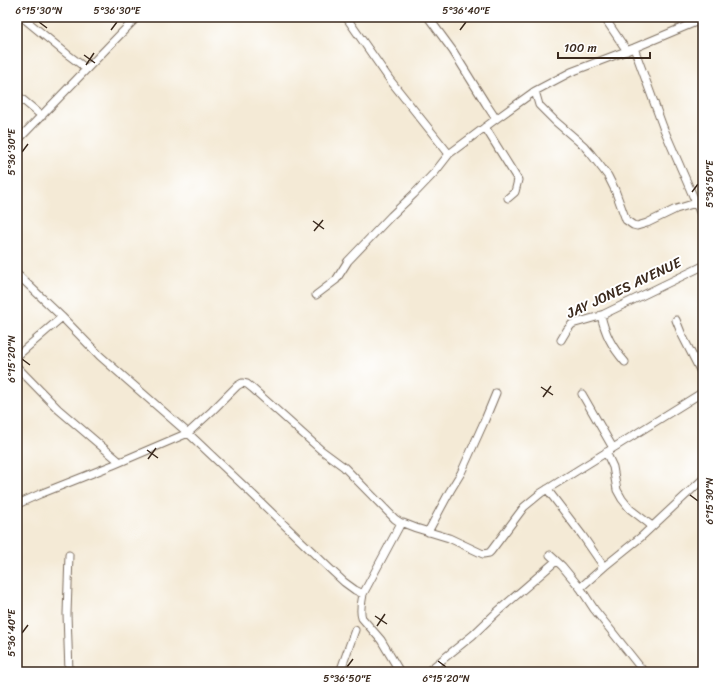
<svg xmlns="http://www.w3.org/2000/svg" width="720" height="689" font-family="Sriracha,sans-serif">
  <rect width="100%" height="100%" fill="#fff"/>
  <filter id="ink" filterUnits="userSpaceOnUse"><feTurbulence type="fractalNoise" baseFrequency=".025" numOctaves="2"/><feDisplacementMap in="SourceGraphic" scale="8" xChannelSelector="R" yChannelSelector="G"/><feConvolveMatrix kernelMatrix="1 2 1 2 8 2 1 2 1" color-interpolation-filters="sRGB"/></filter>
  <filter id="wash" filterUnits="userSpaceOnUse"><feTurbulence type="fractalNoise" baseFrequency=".012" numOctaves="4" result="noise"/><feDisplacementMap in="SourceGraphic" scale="16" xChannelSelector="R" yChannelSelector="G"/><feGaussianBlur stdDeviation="0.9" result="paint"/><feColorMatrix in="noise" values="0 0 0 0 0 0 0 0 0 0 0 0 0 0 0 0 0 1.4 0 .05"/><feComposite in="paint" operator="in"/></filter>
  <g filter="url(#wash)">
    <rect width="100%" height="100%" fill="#f4ead6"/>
  </g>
  <g filter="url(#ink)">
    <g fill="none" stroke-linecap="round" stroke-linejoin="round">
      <defs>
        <path id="minor" d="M 22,17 L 67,54 L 87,69
          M 346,17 L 390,80 L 449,154
          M 428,17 L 453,51 L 486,104 L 496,119
          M 604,17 L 627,51
          M 634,48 L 663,127 L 703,219
          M 535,91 L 539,105 L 555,121 L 584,146 L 591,154 L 608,176 L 615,190 L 626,220 L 633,225 L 637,226 L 647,223 L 676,209 L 696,203
          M 17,95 L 42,116
          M 485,127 L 518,180 L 515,192 L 508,198
          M 17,141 L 137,17
          M 17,274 L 62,317 L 100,356 L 188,433 L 245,487 L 329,568 L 344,582 L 355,590 L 363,594 L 401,523
          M 316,295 L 336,280 L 348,261 L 391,216 L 414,194 L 435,172 L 449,154 L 496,119 L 535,91 L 571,72 L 634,48 L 703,19
          M 601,315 C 605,334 612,347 625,362
          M 676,320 L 682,335 L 703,376
          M 561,340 L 567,330 L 572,324 L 600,316 L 703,266
          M 17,356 L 62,317
          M 17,367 L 58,409 L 120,462
          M 582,394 L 613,448
          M 606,452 L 613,467 L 617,490 L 622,499 L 630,509 L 652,526
          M 547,489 L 582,535 L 604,567
          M 17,505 L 20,503 L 40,494 L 113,465 L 188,433 L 212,411 L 237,386 L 242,383 L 247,384 L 252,388 L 321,450 L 344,467 L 395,519 L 401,523 L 403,523 L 416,528 L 449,538 L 483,554 L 489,553 L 491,551 L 524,507 L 541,493 L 703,392
          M 428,532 L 450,491 L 461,473 L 484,422 L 496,393
          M 550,555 L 562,566 L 581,589 L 594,609 L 644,672
          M 580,588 L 605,566 L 641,537 L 703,479
          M 363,594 C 362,602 359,610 362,618 L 381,640 L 400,672
          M 69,672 L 67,614 L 69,555
          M 340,672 L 355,630
          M 427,672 L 473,635 L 497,612 L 556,561"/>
      </defs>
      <use href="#minor" stroke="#7c6d5e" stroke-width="9"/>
      <use href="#minor" stroke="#fff" stroke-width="7"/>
    </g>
  </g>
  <path fill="none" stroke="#3b2a1e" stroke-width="1.5" d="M 39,22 L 47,28M 111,30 L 117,22M 460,30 L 466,22M 84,55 L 95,63M 86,65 L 94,53M 22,152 L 28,144M 692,192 L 698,184M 313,221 L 324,229M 314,231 L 323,220M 22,359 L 30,365M 541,387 L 553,395M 543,397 L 551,386M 147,450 L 158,458M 148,459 L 156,448M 690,495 L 698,501M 375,616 L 387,624M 377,626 L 385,614M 22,633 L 28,625M 438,661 L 446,667M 347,667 L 353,659"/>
  <g text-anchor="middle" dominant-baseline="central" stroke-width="4" stroke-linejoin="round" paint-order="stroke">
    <g font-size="14" fill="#3b2a1e" stroke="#fff">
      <text transform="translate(624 288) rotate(-25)">JAY JONES AVENUE</text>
    </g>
  </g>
  <rect width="720" height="689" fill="none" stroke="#fff" stroke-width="44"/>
  <path d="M558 52v6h92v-6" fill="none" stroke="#3b2a1e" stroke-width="2"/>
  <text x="564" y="52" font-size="12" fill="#3b2a1e" stroke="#ffffff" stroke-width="3" paint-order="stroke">100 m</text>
  <rect x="22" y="22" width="676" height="645" fill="none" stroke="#3b2a1e" stroke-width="1.5"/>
  <g font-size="10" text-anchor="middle" fill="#3b2a1e">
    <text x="39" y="14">6°15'30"N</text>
    <text x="117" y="14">5°36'30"E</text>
    <text x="466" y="14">5°36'40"E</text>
    <text transform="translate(11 152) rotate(-90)" y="4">5°36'30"E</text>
    <text transform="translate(709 184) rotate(-90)" y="4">5°36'50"E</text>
    <text transform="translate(11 359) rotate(-90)" y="4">6°15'20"N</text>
    <text transform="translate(709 501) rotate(-90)" y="4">6°15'30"N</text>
    <text transform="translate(11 633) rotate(-90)" y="4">5°36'40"E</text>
    <text x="347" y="682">5°36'50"E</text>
    <text x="446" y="682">6°15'20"N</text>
  </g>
</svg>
